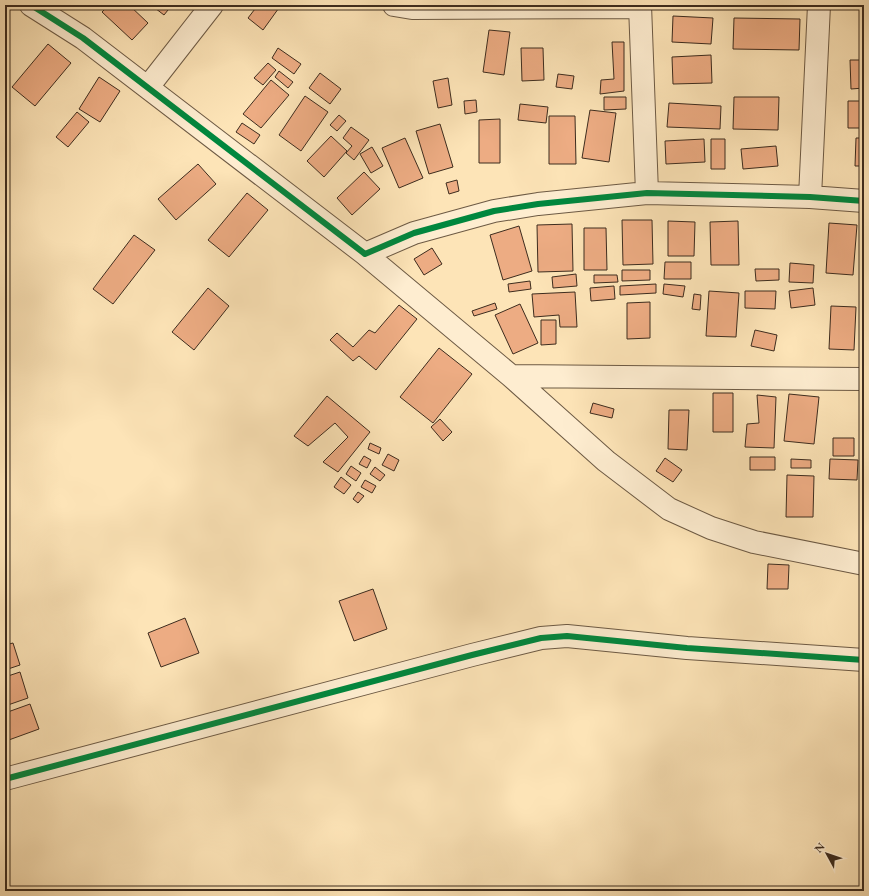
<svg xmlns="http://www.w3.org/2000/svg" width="869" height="896" font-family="'EB Garamond',serif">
  <rect width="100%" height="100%" fill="#fde4b7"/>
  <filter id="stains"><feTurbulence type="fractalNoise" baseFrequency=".005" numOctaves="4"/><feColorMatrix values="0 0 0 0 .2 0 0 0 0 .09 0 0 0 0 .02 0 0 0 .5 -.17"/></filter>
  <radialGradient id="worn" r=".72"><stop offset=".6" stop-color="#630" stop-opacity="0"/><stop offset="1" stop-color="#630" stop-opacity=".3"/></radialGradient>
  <path fill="#edac83" stroke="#3d2c1e" d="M 109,5 L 129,5 L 148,23 L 132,40 L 102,12 Z
    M 151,5 L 172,5 L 164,15 Z
    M 258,5 L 281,5 L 263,30 L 248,18 Z
    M 673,16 L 713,18 L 711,44 L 672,42 Z
    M 734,18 L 800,19 L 799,50 L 733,49 Z
    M 489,30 L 510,32 L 504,75 L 483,72 Z
    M 612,42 L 624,42 L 624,91 L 600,94 L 601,80 L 614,79 Z
    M 48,44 L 71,63 L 35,106 L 12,87 Z
    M 278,48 L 301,64 L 294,74 L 272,58 Z
    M 521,48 L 543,48 L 544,80 L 522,81 Z
    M 711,55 L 712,83 L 673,84 L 672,57 Z
    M 850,60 L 864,60 L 864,88 L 851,89 Z
    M 268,63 L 276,70 L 263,85 L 254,78 Z
    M 279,71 L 293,82 L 288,88 L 275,77 Z
    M 320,73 L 341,89 L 330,104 L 309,88 Z
    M 558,74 L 574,76 L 572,89 L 556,87 Z
    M 99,77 L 120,91 L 100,122 L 79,109 Z
    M 448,78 L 452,105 L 438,108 L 433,81 Z
    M 271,80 L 289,95 L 261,128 L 243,114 Z
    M 305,96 L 328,112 L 301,151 L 279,135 Z
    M 604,97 L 626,97 L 626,109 L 604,110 Z
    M 734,97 L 779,97 L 778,130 L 733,129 Z
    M 476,100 L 477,112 L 465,114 L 464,101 Z
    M 848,101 L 864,101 L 864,128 L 848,128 Z
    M 669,103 L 721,106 L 720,129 L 667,127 Z
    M 520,104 L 548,107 L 546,123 L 518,120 Z
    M 590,110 L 616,113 L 609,162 L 582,158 Z
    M 77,112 L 89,122 L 68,147 L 56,137 Z
    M 339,115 L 346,121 L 337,131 L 330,125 Z
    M 549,116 L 575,116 L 576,164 L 549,164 Z
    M 500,119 L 500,163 L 479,163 L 479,120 Z
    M 242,123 L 260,135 L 254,144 L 236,132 Z
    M 440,124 L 453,167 L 429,174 L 416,131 Z
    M 351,127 L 369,140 L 354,160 L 346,153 L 352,146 L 343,138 Z
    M 331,136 L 347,151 L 324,177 L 307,161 Z
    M 405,138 L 423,178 L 399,188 L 382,148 Z
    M 856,138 L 864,138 L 864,166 L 855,166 Z
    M 704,139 L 705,162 L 666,164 L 665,141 Z
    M 711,139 L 725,139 L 725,169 L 711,169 Z
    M 776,146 L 778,166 L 743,169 L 741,149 Z
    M 372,147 L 383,166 L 371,173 L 360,154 Z
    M 198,164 L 216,184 L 176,220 L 158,199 Z
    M 364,172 L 380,189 L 352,215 L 337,198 Z
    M 457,180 L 459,191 L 449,194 L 446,183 Z
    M 247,193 L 268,210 L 229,257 L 208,240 Z
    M 622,220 L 652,220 L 653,264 L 623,265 Z
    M 668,221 L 695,222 L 694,256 L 668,256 Z
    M 738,221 L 739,265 L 711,265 L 710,222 Z
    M 829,223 L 857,225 L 853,275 L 826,273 Z
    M 572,224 L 573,271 L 538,272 L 537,225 Z
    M 519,226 L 532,271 L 503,280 L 490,235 Z
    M 584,228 L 606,228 L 607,270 L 584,270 Z
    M 134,235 L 155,250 L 113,304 L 93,289 Z
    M 432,248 L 442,264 L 424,275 L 414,259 Z
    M 665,262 L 691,262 L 691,279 L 664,279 Z
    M 790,263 L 814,265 L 813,283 L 789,282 Z
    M 755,269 L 779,269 L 779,280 L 756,281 Z
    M 622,270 L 650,270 L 650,280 L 622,281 Z
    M 576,274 L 577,286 L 553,288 L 552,277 Z
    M 594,275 L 617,275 L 618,282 L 594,283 Z
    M 530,281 L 531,289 L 509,292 L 508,284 Z
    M 656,284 L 656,293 L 620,295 L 620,286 Z
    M 664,284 L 685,286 L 683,297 L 663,294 Z
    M 614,286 L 615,299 L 591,301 L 590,288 Z
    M 208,288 L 229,306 L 194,350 L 172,332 Z
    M 813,288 L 815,305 L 791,308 L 789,291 Z
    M 709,291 L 739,293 L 736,337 L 706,336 Z
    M 745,291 L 776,291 L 775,309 L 745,308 Z
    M 575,292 L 577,327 L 560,327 L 559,315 L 534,317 L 532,294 Z
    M 694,294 L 701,295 L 700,310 L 692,309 Z
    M 650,302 L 650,338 L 627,339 L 627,303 Z
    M 495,303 L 497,309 L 474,316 L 472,311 Z
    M 520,304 L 538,343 L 513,354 L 495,315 Z
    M 399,305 L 417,319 L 376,370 L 359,356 L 353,361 L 330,340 L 337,333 L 353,347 L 369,330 L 375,333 Z
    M 831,306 L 856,307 L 854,350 L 829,349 Z
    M 541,320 L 556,320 L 556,344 L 541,345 Z
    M 755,330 L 777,335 L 774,351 L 751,346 Z
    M 439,348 L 472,374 L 433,423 L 400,397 Z
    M 713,393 L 733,393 L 733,432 L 713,432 Z
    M 789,394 L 819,397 L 814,444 L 784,441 Z
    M 757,395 L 776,397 L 774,448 L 745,447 L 747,424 L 759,423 Z
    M 327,396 L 370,432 L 338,472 L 323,462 L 348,437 L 335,423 L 308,446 L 294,436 Z
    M 593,403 L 614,409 L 612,418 L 590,413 Z
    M 669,410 L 689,410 L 687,450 L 668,449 Z
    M 440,419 L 452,432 L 443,441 L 431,427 Z
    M 833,438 L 854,438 L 854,456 L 833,456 Z
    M 862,439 L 864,439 L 864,459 L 863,459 Z
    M 370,443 L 381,448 L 379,454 L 368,449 Z
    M 388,454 L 399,460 L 394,471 L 382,465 Z
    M 364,456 L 371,460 L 367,468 L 359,464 Z
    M 750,457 L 775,457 L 775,470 L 750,470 Z
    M 665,458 L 682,470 L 673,482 L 656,471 Z
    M 791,459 L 811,460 L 811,468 L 791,468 Z
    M 830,459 L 858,460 L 857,480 L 829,479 Z
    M 351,466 L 361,473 L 356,481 L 346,474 Z
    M 375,467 L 385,475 L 380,481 L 370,474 Z
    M 787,475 L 814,476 L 813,517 L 786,517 Z
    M 341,477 L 351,485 L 344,494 L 334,487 Z
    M 365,480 L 376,486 L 372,493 L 361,487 Z
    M 358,492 L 364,496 L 358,503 L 353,499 Z
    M 768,564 L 789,565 L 788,589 L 767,589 Z
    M 373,589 L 387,629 L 354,641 L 339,601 Z
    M 185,618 L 199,653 L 161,667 L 148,633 Z
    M 13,643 L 20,665 L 5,670 L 5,645 Z
    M 20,672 L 28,698 L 5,706 L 5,677 Z
    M 30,704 L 39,729 L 6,741 L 5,713 Z"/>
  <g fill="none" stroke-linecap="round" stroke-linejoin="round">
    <defs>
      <path id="minor" d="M 31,5 L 83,38 L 365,254 L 414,233 L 494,211 L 538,204 L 647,193 L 810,197 L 864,201
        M 394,5 L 412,8 L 640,7
        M 640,5 L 647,193
        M 148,87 L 212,5
        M 810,197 L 819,5
        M 365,254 L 511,376 L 864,379
        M 511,376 L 606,461 L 669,509 L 711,528 L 754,542 L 864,564
        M 5,779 L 472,655 L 541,638 L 567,636 L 687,648 L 864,660"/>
    </defs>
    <use href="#minor" stroke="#6d5a44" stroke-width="24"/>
    <use href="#minor" stroke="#feedd0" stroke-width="22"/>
    <defs>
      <path id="cycleway" d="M 31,5 L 83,38 L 365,254 L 414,233 L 494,211 L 538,204 L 647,193 L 810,197 L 864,201
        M 5,779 L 472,655 L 541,638 L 567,636 L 687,648 L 864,660"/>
    </defs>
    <use href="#cycleway" stroke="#feedd0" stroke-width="8"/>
    <use href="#cycleway" stroke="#00873e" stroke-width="6"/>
  </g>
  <rect width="869" height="896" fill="none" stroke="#fde4b7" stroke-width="20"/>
  <rect x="6" y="6" width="857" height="884" fill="none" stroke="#3d2c1e" stroke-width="2"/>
  <rect x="10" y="10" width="849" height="876" fill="none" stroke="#3d2c1e"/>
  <g transform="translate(827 854) rotate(310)" stroke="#feedd0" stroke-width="3" paint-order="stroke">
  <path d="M0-3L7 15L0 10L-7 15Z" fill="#3d2c1e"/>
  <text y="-6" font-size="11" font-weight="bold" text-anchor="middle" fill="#3d2c1e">N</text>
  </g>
  <rect width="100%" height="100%" filter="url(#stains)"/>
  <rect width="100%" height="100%" fill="url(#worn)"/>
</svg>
